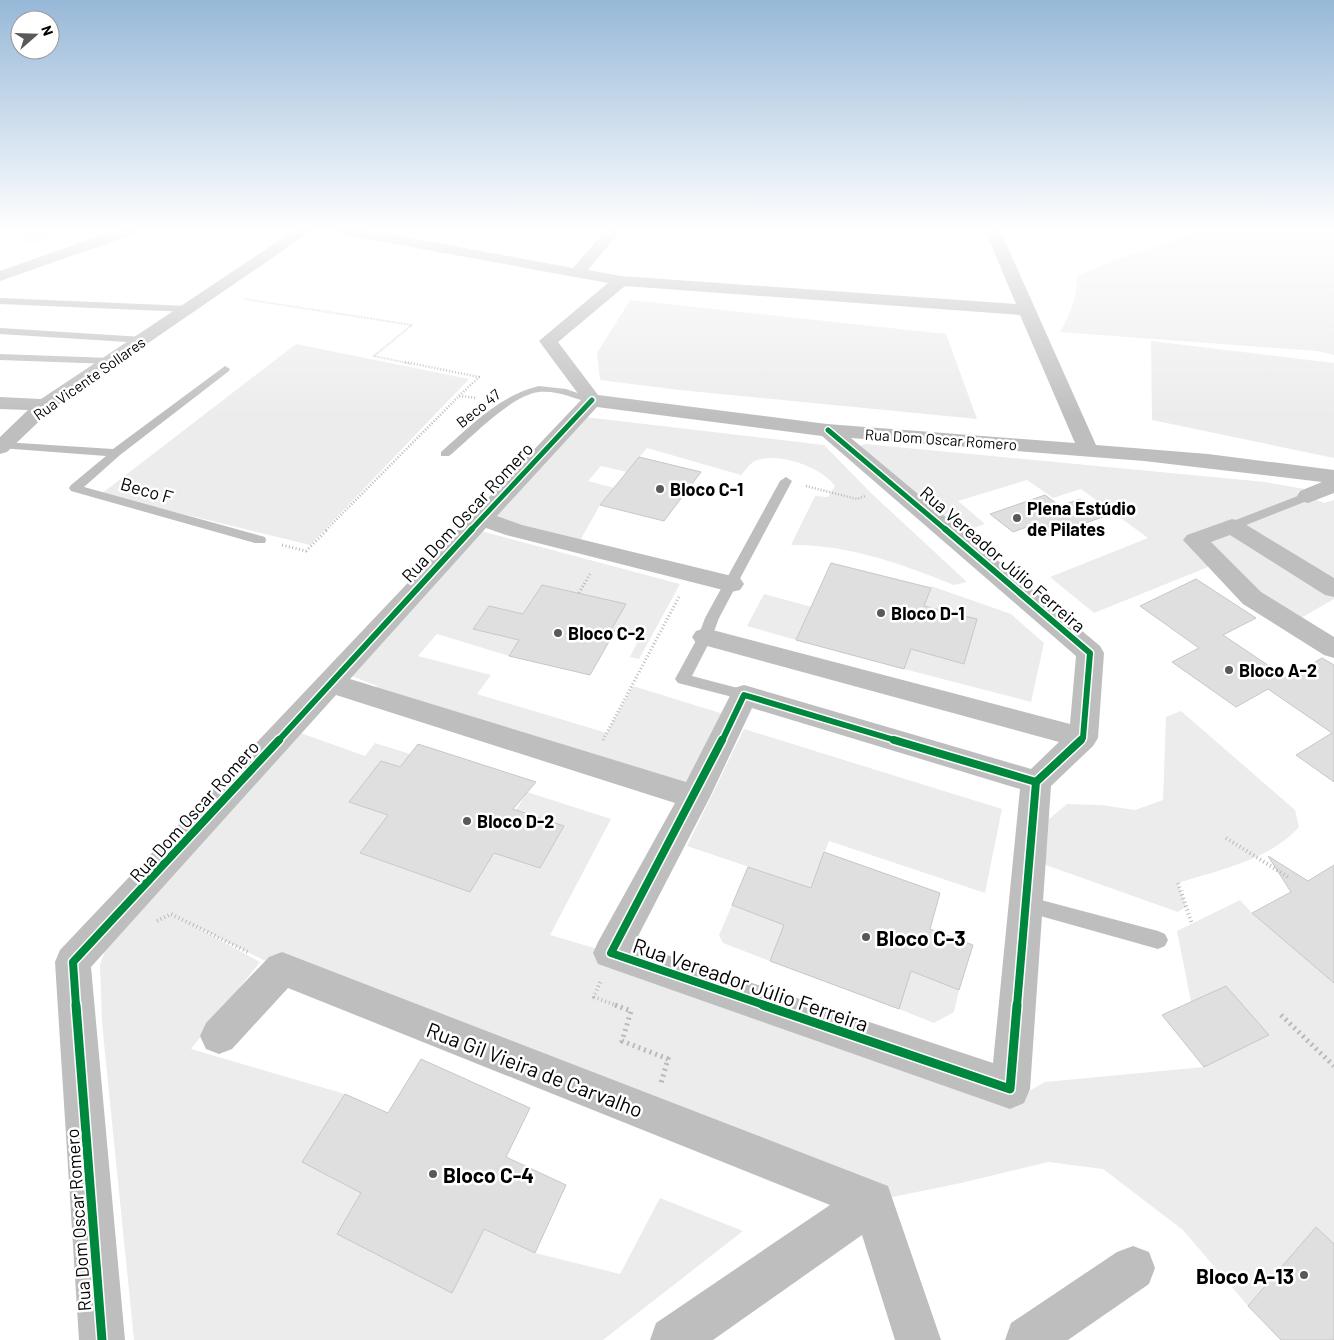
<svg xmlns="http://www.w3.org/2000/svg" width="1334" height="1340" font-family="Barlow,sans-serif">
  <rect width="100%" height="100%" fill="#fff"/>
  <path fill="#ececec" d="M 6,230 L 76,230 L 31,244 Z
    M 1198,230 L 1334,230 L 1334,355 L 1317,351 L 1060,332 C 1071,313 1077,298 1077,276 C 1117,258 1158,247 1198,230 Z
    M 630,300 L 946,334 L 977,419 L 680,390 L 600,380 L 597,353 Z
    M 1151,341 L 1334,363 L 1334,458 L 1152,420 Z
    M 296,344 L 469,379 L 310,545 L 101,494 Z
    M 585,417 L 824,445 L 872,494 L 967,582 L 954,585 C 903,564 846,544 791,545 L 815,496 L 828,497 L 835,486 C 822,467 777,451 755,461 C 750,463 745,471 741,475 L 647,448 L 627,472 L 601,466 L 588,481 L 614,488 L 600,505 L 577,546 L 492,519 Z
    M 865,444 L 1265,482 L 1305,489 L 1297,492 L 1324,503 L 1334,500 L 1334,577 L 1323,581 L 1334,589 L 1334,599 L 1292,623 L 1218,563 L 1094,613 L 1050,577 L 1148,538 L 1081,489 L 1053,498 L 1027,480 L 958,501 L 985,524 L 957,534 L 858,447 Z
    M 481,531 L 680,584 L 639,659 L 630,657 L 640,637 L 611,630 L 626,604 L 543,585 L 523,614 L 489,606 L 473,629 L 519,640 L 509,656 L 437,634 L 418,656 L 491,675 L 477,694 L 607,733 L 633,686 L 733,717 L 694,797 L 374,697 L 377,686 L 349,675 Z
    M 931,586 L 1011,614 L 1044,643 L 1031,702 L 904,669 L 911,649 L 964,664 L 977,619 L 924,606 Z
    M 764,594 L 812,607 L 796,640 L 747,626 Z
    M 1181,711 L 1295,810 L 1299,827 C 1270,860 1218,870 1178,883 L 1186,907 L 1178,912 L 1043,864 L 1037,829 L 1067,804 L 1101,805 L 1135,810 L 1163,800 L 1166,717 Z
    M 744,729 L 1002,809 L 985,893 L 829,841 L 811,888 L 687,846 Z
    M 298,732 L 365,756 L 375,743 L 410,754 L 400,767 L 350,802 L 388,815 L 361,854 L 469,892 L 495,853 L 540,868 L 564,826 L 516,810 L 527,792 L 611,819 L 550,935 L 611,953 L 1013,1100 L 1045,1082 L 1204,1067 L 1268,1035 L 1191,1002 L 1177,931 L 1240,900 L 1252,913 L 1322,973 L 1334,965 L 1334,1244 L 1316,1227 L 1248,1306 L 1183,1230 L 1103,1169 L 1048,1162 L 961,1183 L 873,1201 L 282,969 L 188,923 L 260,962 L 191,1049 L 345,1094 L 302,1162 L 361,1193 L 337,1234 L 484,1229 L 535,1253 L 620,1274 L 660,1198 L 743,1231 L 603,1340 L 134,1340 L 102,1023 L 100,964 L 107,946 Z
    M 732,905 L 784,925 L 770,961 L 723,943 L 719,935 Z
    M 911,971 L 959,990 L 954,1012 L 934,1023 L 899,1009 Z"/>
  <path fill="#dfdfdf" stroke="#c7c7c7" d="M 639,457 L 701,472 L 664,521 L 600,505 Z
    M 1045,495 L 1060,506 L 1080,499 L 1105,516 L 1050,536 L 1035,524 L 1013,532 L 990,514 Z
    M 831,563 L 931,588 L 924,606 L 977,619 L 964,664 L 911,649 L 904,669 L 796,640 Z
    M 1196,579 L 1256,618 L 1223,635 L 1287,678 L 1322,658 L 1334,665 L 1334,782 L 1296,755 L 1332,733 L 1268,689 L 1236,707 L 1172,662 L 1199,648 L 1140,606 Z
    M 542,585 L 626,604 L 611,630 L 615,631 L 590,675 L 509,656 L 519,640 L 473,629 L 489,606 L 523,614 Z
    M 418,744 L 536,782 L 513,809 L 564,826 L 540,868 L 494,853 L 470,892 L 360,853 L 388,815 L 349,802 L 381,761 L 400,767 Z
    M 824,852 L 940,893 L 930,929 L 973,945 L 959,990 L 911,971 L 899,1009 L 770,961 L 784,925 L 732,905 L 748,867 L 811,888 Z
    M 1268,856 L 1308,881 L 1334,865 L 1334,983 L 1252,913 L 1291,892 Z
    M 1226,986 L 1269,1035 L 1204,1067 L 1162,1015 Z
    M 421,1059 L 530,1108 L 506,1157 L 566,1185 L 535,1253 L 484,1229 L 452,1293 L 337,1234 L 361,1193 L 302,1162 L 345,1094 L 388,1113 Z
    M 1316,1227 L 1334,1244 L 1334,1340 L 1281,1340 L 1248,1306 Z"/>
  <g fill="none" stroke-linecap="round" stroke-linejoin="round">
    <path stroke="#b9b9b9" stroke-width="2" stroke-dasharray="0.5 1" stroke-linecap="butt" d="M 244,299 L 412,325 L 374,356 L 412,364"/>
    <path stroke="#b9b9b9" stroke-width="2.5" stroke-dasharray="1 2" stroke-linecap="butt" d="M 405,362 L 479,377 L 459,396
      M 806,486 L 857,499 L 865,496
      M 326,530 L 459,396 L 477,398"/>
    <path stroke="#b9b9b9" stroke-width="3" stroke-dasharray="1 2.5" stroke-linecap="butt" d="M 282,545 L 306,551 L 328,529
      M 579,593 L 590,574
      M 603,740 L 680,595"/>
    <path stroke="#b9b9b9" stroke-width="4" stroke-dasharray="1 3" stroke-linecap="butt" d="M 1226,838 L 1288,877
      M 1178,883 L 1192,924
      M 157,921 L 171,914 L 250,953
      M 600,982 L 594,997 L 618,1006"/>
    <path stroke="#b9b9b9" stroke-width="5" stroke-dasharray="2 4" stroke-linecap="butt" d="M 615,1005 L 631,1011 L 622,1041 L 668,1059 L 661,1083
      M 1281,1015 L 1334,1066"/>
    <path fill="#bebebe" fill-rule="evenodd" d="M 0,298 L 189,306 L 194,309 L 189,312 L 0,304 Z
      M 0,328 L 143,337 L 148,340 L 143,343 L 0,334 Z
      M 0,354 L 111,358 L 116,361 L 111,364 L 0,360 Z
      M 225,366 L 230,369 L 229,371 L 120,455 L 84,487 L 265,537 L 266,540 L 265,543 L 255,543 L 71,491 L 69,488 L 71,485 L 106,456 L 0,448 L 0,442 L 3,442 L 113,449 Z
      M 539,386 L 566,389 L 597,400 L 592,403 C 575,399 557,390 539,392 C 511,395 471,438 449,456 L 441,456 L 441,452 C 470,426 500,395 539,386 Z
      M 786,477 L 792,481 L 719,618 L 712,637 L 692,676 L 749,691 L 752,695 L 749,699 L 744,700 L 678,683 L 675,679 L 698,637 L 705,618 L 780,481 Z
      M 1308,492 L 1312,493 L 1314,496 L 1312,499 L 1236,529 L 1228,529 L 1226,526 L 1228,523 Z
      M 1026,896 L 1158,931 L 1165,934 L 1168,940 L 1165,946 L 1158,949 L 1026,912 L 1019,910 L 1017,904 L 1019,898 Z"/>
    <path fill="#bebebe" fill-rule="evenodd" d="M 116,230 L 139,230 L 137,233 L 0,281 L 0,271 Z
      M 295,230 L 313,230 L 52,409 L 7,452 L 0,454 L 0,437 L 28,410 L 0,409 L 0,397 L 41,399 Z
      M 333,230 L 367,230 L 573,268 L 606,230 L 621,230 L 588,270 L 621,276 L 1016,304 L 985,230 L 1000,230 L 1096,445 L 1208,454 L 1334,470 L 1334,493 L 1308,503 L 1300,501 L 1297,496 L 1300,491 L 1322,482 L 1144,461 L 851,438 L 1100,646 L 1104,653 L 1098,738 L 1093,746 L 1051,786 L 1030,1089 L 1024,1103 L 1010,1109 L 598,964 L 593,953 L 598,942 L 675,803 L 336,695 L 91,967 L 125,1340 L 79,1340 L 55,962 L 60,950 L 582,399 L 539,341 L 608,283 L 340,234 ZM 625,286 L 1020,315 L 1075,443 L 827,424 L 598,395 L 558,342 ZM 597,407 L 822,436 L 1076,656 L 1070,724 L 705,628 L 696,631 L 692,637 L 696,643 L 1059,742 L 1031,769 L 744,685 L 734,688 L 686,782 L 350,679 L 486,528 L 506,535 L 731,592 L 740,590 L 744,584 L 740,578 L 522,525 L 497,516 ZM 752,708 L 1020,789 L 993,1063 L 634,944 L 710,797 Z
      M 1232,519 L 1240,521 L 1334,578 L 1334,597 L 1325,595 L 1230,535 L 1211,542 L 1261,592 L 1334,637 L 1334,658 L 1324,655 L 1243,604 L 1183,540 L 1187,535 Z
      M 282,952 L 888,1186 L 941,1340 L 895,1340 L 862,1235 L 713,1340 L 650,1340 L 656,1323 L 830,1205 L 288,988 L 232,1049 L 219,1054 L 206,1049 L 200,1036 L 206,1023 L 269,957 Z
      M 1133,1246 L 1149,1252 L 1155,1268 L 1149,1284 L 1068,1340 L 1005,1340 L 1011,1323 L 1117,1252 Z"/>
    <defs>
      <path id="cycleway-far3" d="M 828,430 L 946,530
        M 471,530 L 592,400"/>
      <path id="cycleway-far2" d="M 945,529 L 1090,653 L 1083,738 L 1080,741
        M 278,741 L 472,529
        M 722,741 L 744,695 L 898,741"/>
      <path id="cycleway-far1" d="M 722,740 L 611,953 L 767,1006
        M 894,740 L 1036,782
        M 1036,782 L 1081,740
        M 76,1006 L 73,962 L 279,740
        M 1017,1006 L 1036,782"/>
      <path id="cycleway" d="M 76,1005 L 102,1340
        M 763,1005 L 1010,1089 L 1017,1005"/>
    </defs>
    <use href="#cycleway-far3" stroke="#fff" stroke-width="8"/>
    <use href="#cycleway-far2" stroke="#fff" stroke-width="9"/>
    <use href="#cycleway-far1" stroke="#fff" stroke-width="11"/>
    <use href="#cycleway" stroke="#fff" stroke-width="12"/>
    <use href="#cycleway-far3" stroke="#00873e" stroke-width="5"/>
    <use href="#cycleway-far2" stroke="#00873e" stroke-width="6"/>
    <use href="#cycleway-far1" stroke="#00873e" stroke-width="8"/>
    <use href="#cycleway" stroke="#00873e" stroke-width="9"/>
  </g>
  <linearGradient id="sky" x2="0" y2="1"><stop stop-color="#97b8d8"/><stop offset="0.55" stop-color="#fff"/><stop offset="1" stop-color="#fff" stop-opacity="0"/></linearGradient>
  <rect width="1334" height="418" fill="url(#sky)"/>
  <g fill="#595959" stroke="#fff" stroke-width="2">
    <circle cx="660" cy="489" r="5"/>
    <circle cx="1017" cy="518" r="5"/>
    <circle cx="881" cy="613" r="5"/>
    <circle cx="558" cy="633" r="5"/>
    <circle cx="1229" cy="670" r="5"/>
    <circle cx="467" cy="821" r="5"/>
    <circle cx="866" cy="937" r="5"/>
    <circle cx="433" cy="1174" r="5"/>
    <circle cx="1304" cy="1275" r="5"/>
  </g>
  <g text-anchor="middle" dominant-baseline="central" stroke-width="5" stroke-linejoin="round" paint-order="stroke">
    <g font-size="15" fill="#000" stroke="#fff">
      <text transform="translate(89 378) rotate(-35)">Rua Vicente Sollares</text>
      <text transform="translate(478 408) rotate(-39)">Beco 47</text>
      <text transform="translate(941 439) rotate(4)">Rua Dom Oscar Romero</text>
    </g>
    <g font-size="18" font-weight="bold" fill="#000" stroke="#fff" text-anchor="start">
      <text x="670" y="489">Bloco C-1</text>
      <text x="1027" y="508">Plena Estúdio<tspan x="1027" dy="21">de Pilates</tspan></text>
      <text x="891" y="613">Bloco D-1</text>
      <text x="568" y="633">Bloco C-2</text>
      <text x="1239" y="670">Bloco A-2</text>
      <text x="477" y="821">Bloco D-2</text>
    </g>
    <g font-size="18" fill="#000" stroke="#fff">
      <text transform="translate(147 490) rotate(16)">Beco F</text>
      <text transform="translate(467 512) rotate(-47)">Rua Dom Oscar Romero</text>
      <text transform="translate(1003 559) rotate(41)">Rua Vereador Júlio Ferreira</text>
      <text transform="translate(194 811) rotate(-48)">Rua Dom Oscar Romero</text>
      <text transform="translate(78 1220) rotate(-94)">Rua Dom Oscar Romero</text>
    </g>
    <g font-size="21" font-weight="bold" fill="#000" stroke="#fff" text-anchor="start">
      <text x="876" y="937">Bloco C-3</text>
      <text x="443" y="1174">Bloco C-4</text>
      <text x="1294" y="1275" text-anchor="end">Bloco A-13</text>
    </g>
    <g font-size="21" fill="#000" stroke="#fff">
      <text transform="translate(751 984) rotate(19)">Rua Vereador Júlio Ferreira</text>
      <text transform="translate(535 1069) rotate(21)">Rua Gil Vieira de Carvalho</text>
    </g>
  </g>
  <g transform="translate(35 35) rotate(70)"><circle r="24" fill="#ffffff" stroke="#999999"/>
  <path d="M0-4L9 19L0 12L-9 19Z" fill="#595959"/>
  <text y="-8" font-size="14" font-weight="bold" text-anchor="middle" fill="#000000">N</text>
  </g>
</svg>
